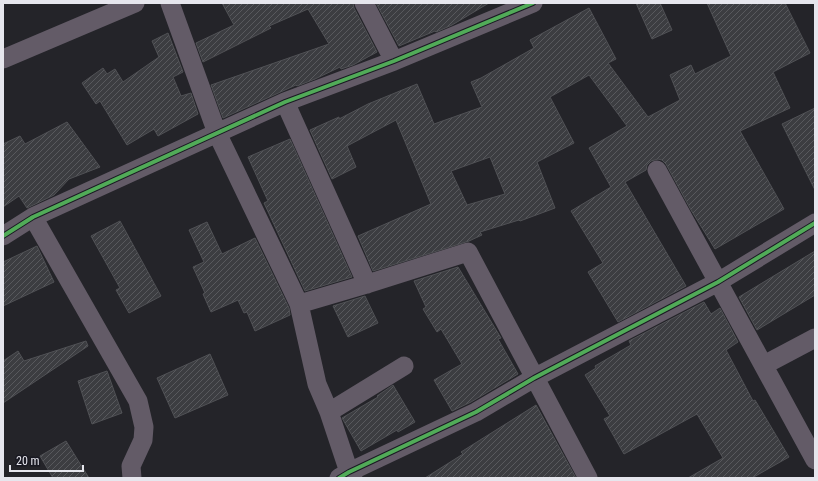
<svg xmlns="http://www.w3.org/2000/svg" width="818" height="481" font-family="'Roboto Condensed',sans-serif">
  <defs>
    <pattern id="building-hatch" width="6" height="6" patternUnits="userSpaceOnUse"><rect width="6" height="6" fill="#3c3d41"/><path d="M-1 1l2-2M0 6l6-6M5 7l2-2" fill="none" stroke="#58595d"/></pattern>
  </defs>
  <rect width="100%" height="100%" fill="#242429"/>
  <path fill="url(#building-hatch)" stroke="#505155" fill-rule="evenodd" d="M 222,3 L 353,3 L 354,8 L 377,52 L 353,65 L 341,69 L 340,67 L 315,79 L 297,86 L 296,85 L 223,118 L 211,85 L 329,44 L 308,9 L 269,26 L 271,28 L 203,62 L 196,43 L 234,25 Z
    M 376,3 L 489,3 L 452,25 L 436,32 L 435,31 L 399,46 Z
    M 636,3 L 660,3 L 672,30 L 652,39 Z
    M 707,3 L 785,3 L 810,53 L 773,72 L 790,108 L 740,131 L 784,209 L 715,249 L 691,210 L 666,164 L 662,160 L 658,159 L 651,161 L 647,165 L 646,170 L 625,182 L 686,286 L 618,322 L 588,272 L 603,263 L 571,211 L 611,187 L 589,148 L 627,126 L 589,75 L 550,97 L 574,143 L 537,162 L 555,208 L 520,221 L 519,220 L 480,232 L 482,235 L 469,241 L 373,271 L 358,236 L 431,204 L 396,120 L 347,146 L 356,167 L 332,179 L 310,130 L 339,117 L 339,119 L 368,104 L 417,84 L 434,124 L 482,107 L 471,82 L 481,78 L 534,48 L 530,40 L 589,8 L 616,59 L 608,63 L 648,117 L 680,100 L 670,75 L 691,65 L 695,74 L 731,56 ZM 490,157 L 505,194 L 467,205 L 451,171 Z
    M 168,33 L 183,72 L 173,77 L 181,96 L 191,93 L 198,114 L 158,136 L 154,129 L 127,145 L 100,101 L 96,104 L 82,83 L 103,68 L 107,74 L 115,69 L 123,82 L 159,57 L 152,41 Z
    M 815,108 L 815,190 L 782,124 Z
    M 67,122 L 100,167 L 69,179 L 54,195 L 27,208 L 19,196 L 3,207 L 3,144 L 20,136 L 25,144 Z
    M 290,139 L 352,277 L 305,291 L 264,203 L 268,201 L 248,157 Z
    M 120,221 L 161,296 L 129,313 L 116,290 L 120,288 L 91,236 Z
    M 207,222 L 222,254 L 255,238 L 289,308 L 290,315 L 255,331 L 247,312 L 244,313 L 238,300 L 211,312 L 203,294 L 205,293 L 193,267 L 204,262 L 189,230 Z
    M 37,246 L 54,282 L 3,306 L 3,262 Z
    M 815,251 L 815,295 L 757,330 L 739,297 Z
    M 458,267 L 501,338 L 498,339 L 518,374 L 471,402 L 452,411 L 434,380 L 462,364 L 441,329 L 437,332 L 423,309 L 426,307 L 414,281 Z
    M 365,296 L 378,323 L 348,337 L 333,306 Z
    M 704,302 L 711,314 L 720,308 L 738,342 L 726,350 L 753,401 L 755,400 L 789,457 L 752,478 L 688,478 L 723,458 L 697,414 L 624,454 L 604,419 L 610,416 L 585,375 L 596,368 L 595,366 L 631,345 L 629,341 Z
    M 86,341 L 88,346 L 3,403 L 3,361 L 18,351 L 24,361 Z
    M 210,354 L 228,395 L 175,418 L 157,378 Z
    M 107,371 L 122,413 L 92,424 L 78,381 Z
    M 393,385 L 415,422 L 398,432 L 397,430 L 361,451 L 342,418 L 378,397 L 377,396 Z
    M 536,405 L 576,478 L 425,478 L 463,454 L 461,452 Z
    M 66,441 L 89,478 L 53,478 L 40,456 Z"/>
  <g fill="none" stroke-linecap="round" stroke-linejoin="round">
    <path stroke="#635b67" stroke-width="19" d="M 170,3 L 217,133 L 299,304 L 317,384 L 329,412
      M 364,3 L 394,61
      M 3,59 L 135,3
      M 285,102 L 367,284
      M 657,170 L 815,460
      M 33,217 L 138,401 L 144,427 L 143,440 L 131,466 L 132,478
      M 3,236 L 33,217 L 285,102 L 394,61 L 533,3
      M 299,304 L 367,284 L 468,252 L 588,478
      M 764,365 L 815,338
      M 339,478 L 349,472 L 476,412 L 534,378 L 718,282 L 815,223
      M 353,478 L 349,472 L 329,412 L 404,366"/>
    <defs>
      <path id="cycleway" d="M 3,236 L 33,217 L 285,102 L 394,61 L 533,3
        M 339,478 L 349,472 L 476,412 L 534,378 L 718,282 L 815,223"/>
    </defs>
    <use href="#cycleway" stroke="#191922" stroke-width="6"/>
    <use href="#cycleway" stroke="#51ab58" stroke-width="4"/>
  </g>
  <rect width="818" height="481" fill="none" stroke="#e6e6ed" stroke-width="8"/>
  <path d="M10 465v6h73v-6" fill="none" stroke="#e6e6ed" stroke-width="2"/>
  <text x="16" y="465" font-size="12" fill="#e6e6ed" stroke="#191922" stroke-width="3" paint-order="stroke">20 m</text>
</svg>
